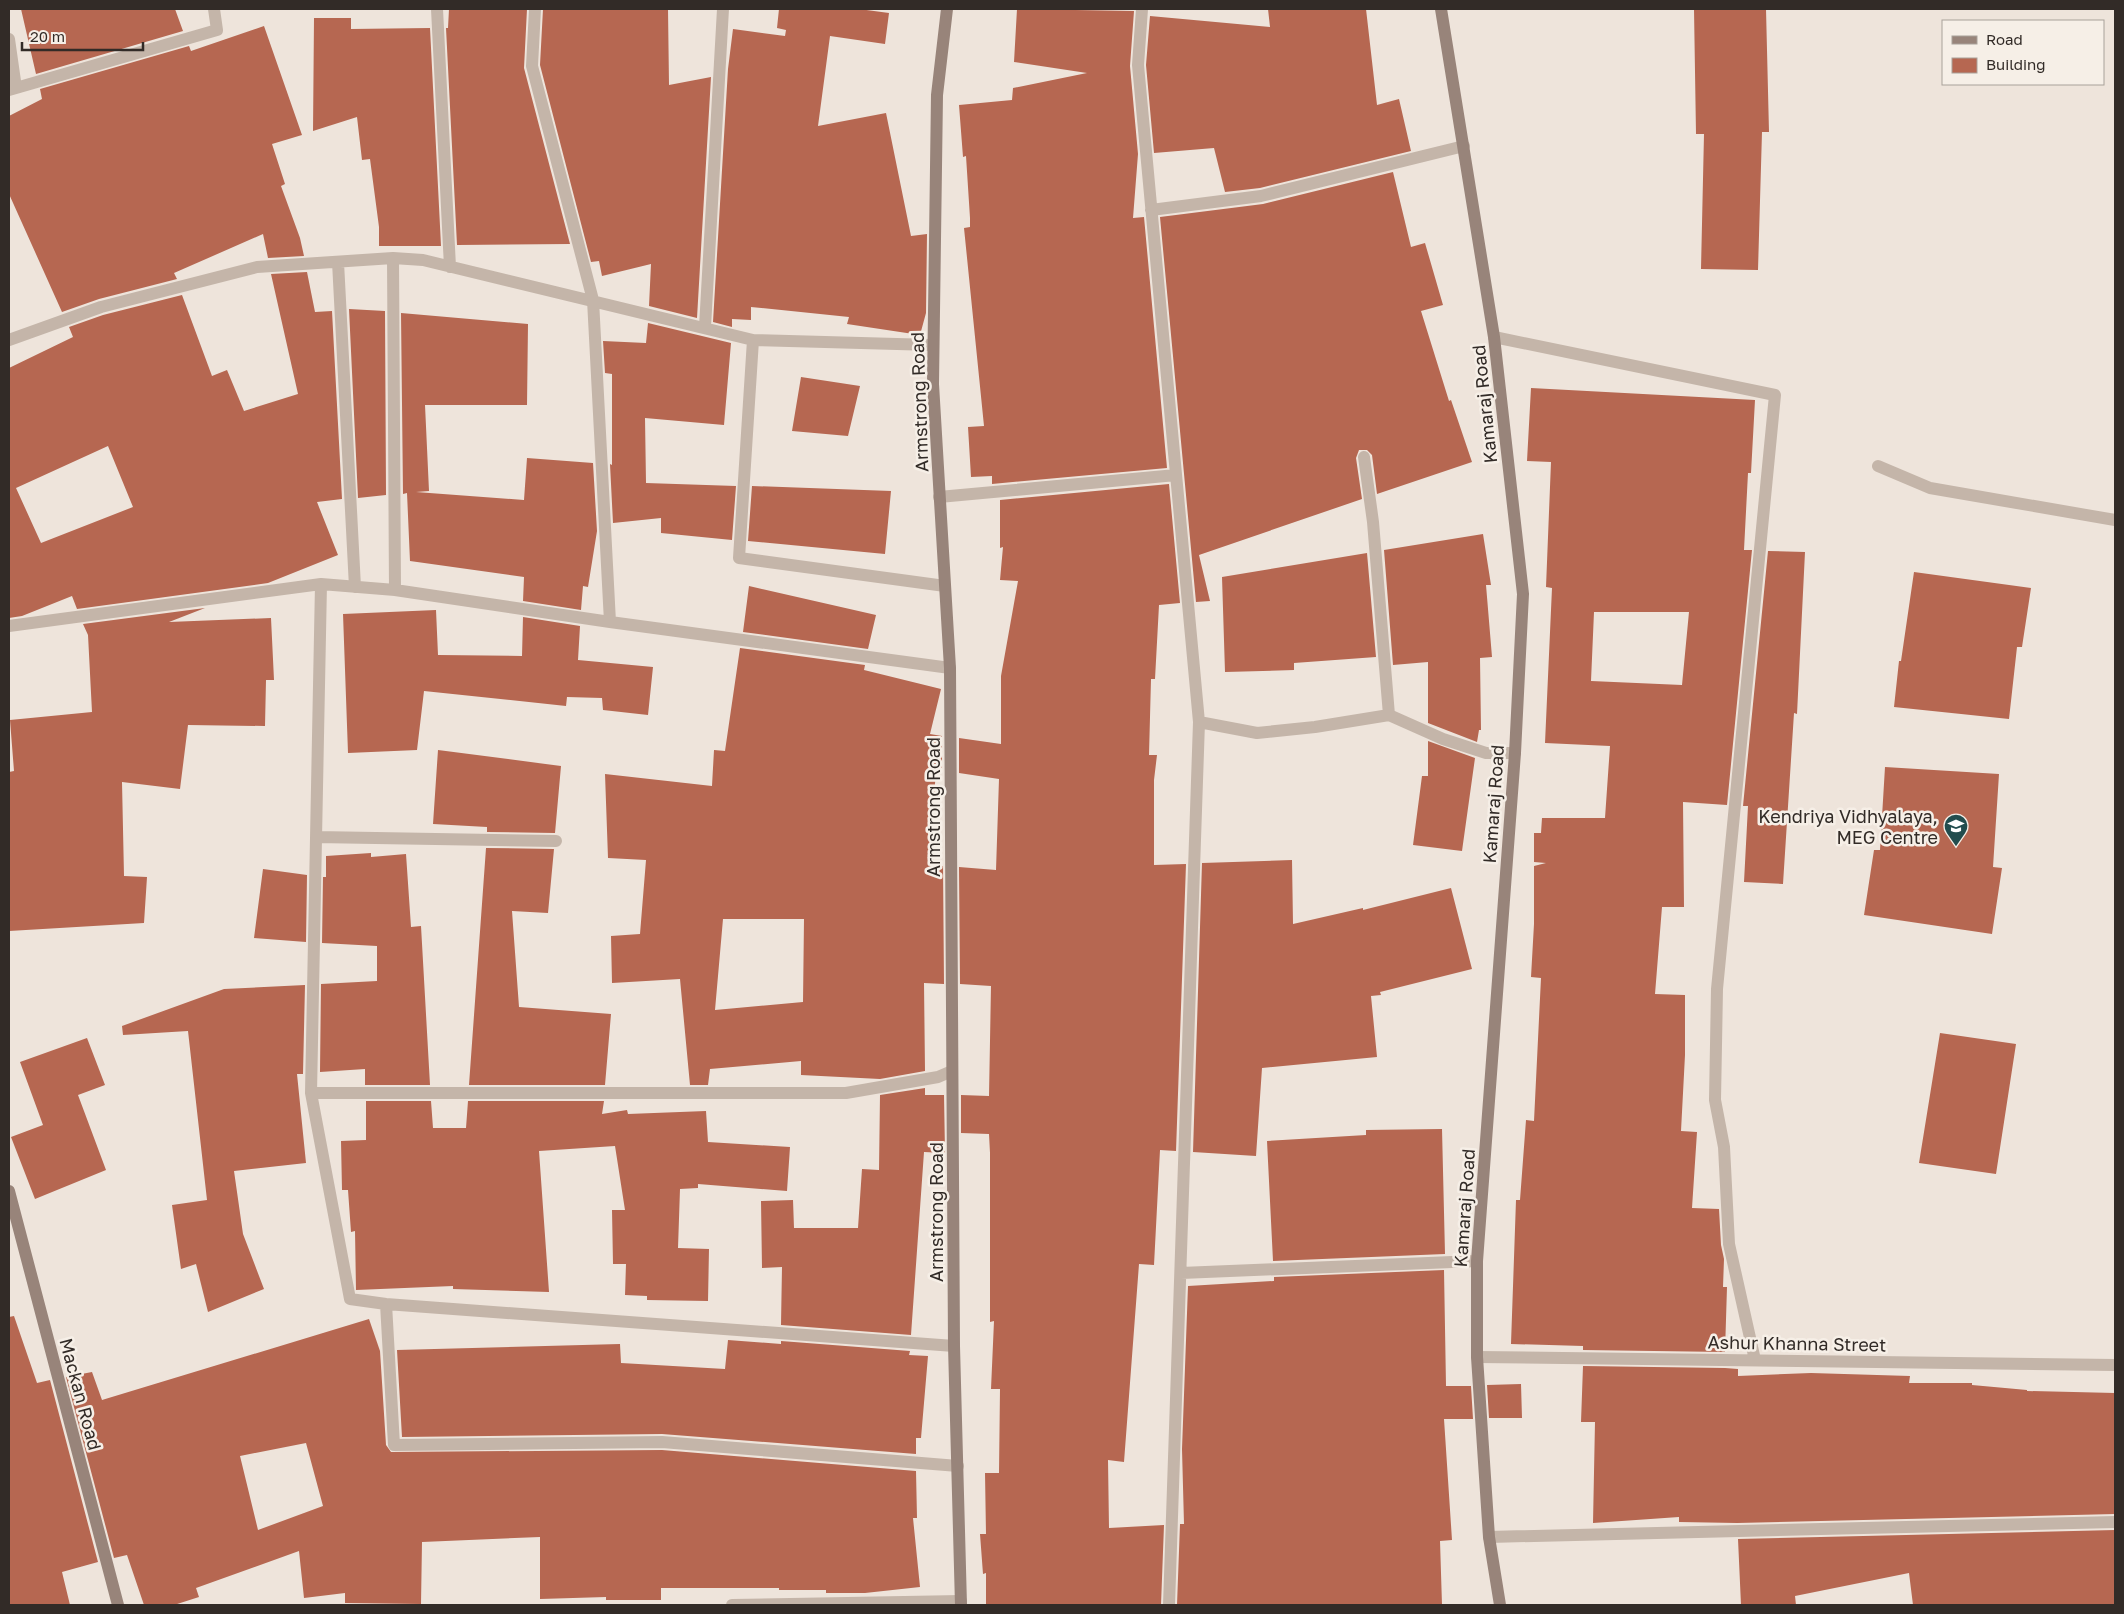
<svg xmlns="http://www.w3.org/2000/svg" width="2124" height="1614" font-family="'Golos Text',sans-serif">
  <rect width="100%" height="100%" fill="#eee4db"/>
  <path fill="#b66751" fill-rule="evenodd" d="M 21,9 L 175,9 L 183,31 L 36,74 Z
    M 449,9 L 527,9 L 524,68 L 570,244 L 457,245 L 446,28 L 448,28 Z
    M 543,9 L 668,9 L 669,85 L 711,77 L 697,318 L 649,306 L 651,264 L 602,276 L 599,261 L 591,262 L 540,65 Z
    M 779,9 L 859,9 L 889,13 L 885,44 L 830,36 L 818,126 L 886,113 L 911,236 L 927,234 L 926,313 L 920,335 L 847,324 L 849,317 L 751,307 L 751,320 L 732,319 L 732,327 L 713,322 L 728,69 L 733,29 L 785,36 L 786,30 L 777,28 Z
    M 1017,9 L 1134,11 L 1130,66 L 1138,154 L 1133,218 L 1144,217 L 1167,468 L 992,484 L 992,476 L 971,477 L 968,427 L 984,426 L 964,228 L 970,227 L 970,218 L 966,156 L 963,157 L 959,105 L 1012,100 L 1013,88 L 1087,73 L 1014,62 Z
    M 1268,9 L 1366,9 L 1377,105 L 1399,99 L 1411,151 L 1260,188 L 1225,192 L 1214,148 L 1154,153 L 1146,65 L 1150,16 L 1270,27 Z
    M 1694,9 L 1766,9 L 1769,132 L 1762,132 L 1758,270 L 1701,269 L 1704,134 L 1696,134 Z
    M 314,18 L 351,18 L 351,29 L 430,28 L 441,246 L 379,246 L 379,227 L 370,159 L 362,160 L 357,117 L 313,131 Z
    M 264,26 L 302,135 L 272,144 L 285,184 L 281,186 L 300,238 L 304,256 L 268,258 L 263,234 L 174,273 L 177,279 L 99,299 L 62,312 L 9,194 L 9,116 L 42,99 L 40,89 L 189,46 L 191,51 Z
    M 1393,172 L 1411,247 L 1425,243 L 1443,305 L 1421,311 L 1449,401 L 1451,400 L 1472,462 L 1377,494 L 1372,455 L 1367,450 L 1359,450 L 1356,458 L 1362,499 L 1199,555 L 1210,601 L 1196,602 L 1160,217 L 1263,204 Z
    M 307,272 L 315,312 L 332,311 L 342,499 L 317,502 L 338,555 L 268,583 L 77,609 L 72,596 L 22,616 L 9,618 L 9,368 L 73,337 L 69,327 L 103,315 L 182,295 L 212,376 L 227,370 L 244,411 L 298,394 L 271,274 ZM 108,446 L 133,507 L 41,543 L 16,488 Z
    M 349,309 L 385,311 L 386,495 L 358,498 Z
    M 401,313 L 528,324 L 527,405 L 425,405 L 429,491 L 416,492 L 524,500 L 527,458 L 593,463 L 597,531 L 588,587 L 583,586 L 581,610 L 523,601 L 524,577 L 410,561 L 407,493 L 403,494 Z
    M 648,323 L 731,343 L 724,425 L 645,418 L 646,483 L 736,486 L 732,540 L 661,533 L 661,518 L 613,523 L 610,464 L 612,465 L 612,374 L 605,373 L 603,341 L 646,343 Z
    M 801,377 L 860,386 L 848,436 L 792,431 Z
    M 1531,388 L 1755,400 L 1751,473 L 1748,473 L 1744,550 L 1752,550 L 1727,805 L 1683,802 L 1684,907 L 1662,907 L 1655,994 L 1685,995 L 1685,1055 L 1681,1131 L 1697,1132 L 1692,1208 L 1719,1209 L 1721,1245 L 1724,1259 L 1723,1287 L 1727,1287 L 1725,1352 L 1583,1350 L 1583,1346 L 1511,1344 L 1516,1200 L 1520,1200 L 1526,1120 L 1534,1121 L 1541,978 L 1531,977 L 1534,924 L 1534,866 L 1546,863 L 1534,862 L 1534,833 L 1541,833 L 1542,818 L 1605,818 L 1610,746 L 1545,743 L 1552,588 L 1546,587 L 1551,462 L 1527,461 ZM 1594,612 L 1689,612 L 1682,685 L 1591,681 Z
    M 1169,484 L 1180,603 L 1159,605 L 1155,679 L 1151,679 L 1149,755 L 1157,755 L 1154,780 L 1154,865 L 1186,864 L 1176,1151 L 1160,1150 L 1154,1265 L 1139,1264 L 1124,1462 L 1108,1460 L 1109,1528 L 1164,1525 L 1161,1605 L 986,1605 L 986,1573 L 983,1574 L 980,1534 L 986,1534 L 985,1473 L 999,1473 L 1000,1389 L 991,1389 L 994,1321 L 990,1322 L 990,1153 L 989,1134 L 961,1133 L 961,1095 L 989,1096 L 991,986 L 960,984 L 959,867 L 996,870 L 999,779 L 959,773 L 959,738 L 1001,744 L 1001,676 L 1018,581 L 1000,580 L 1003,547 L 1000,548 L 1000,500 Z
    M 752,486 L 891,491 L 885,554 L 748,541 Z
    M 1483,534 L 1491,585 L 1486,585 L 1492,657 L 1480,658 L 1481,730 L 1479,730 L 1477,742 L 1428,723 L 1428,662 L 1393,665 L 1384,550 Z
    M 1768,551 L 1805,552 L 1797,714 L 1794,713 L 1783,884 L 1744,882 L 1748,806 L 1743,806 Z
    M 1367,553 L 1376,657 L 1294,663 L 1294,670 L 1225,672 L 1222,577 Z
    M 1914,572 L 2031,588 L 2022,647 L 2017,647 L 2009,719 L 1894,707 L 1899,661 L 1901,661 Z
    M 749,586 L 876,615 L 868,649 L 743,632 Z
    M 205,608 L 169,622 L 271,618 L 274,680 L 266,680 L 265,726 L 188,725 L 180,789 L 122,782 L 124,876 L 147,877 L 144,923 L 9,931 L 9,772 L 14,771 L 10,720 L 92,712 L 88,635 L 83,624 Z
    M 436,610 L 438,655 L 522,656 L 523,617 L 580,626 L 578,660 L 653,667 L 648,715 L 603,710 L 602,698 L 567,697 L 566,706 L 424,691 L 417,750 L 348,753 L 343,614 Z
    M 740,648 L 865,665 L 864,670 L 941,689 L 930,734 L 942,736 L 942,770 L 936,770 L 930,852 L 934,853 L 934,865 L 943,866 L 944,984 L 924,983 L 925,1071 L 880,1079 L 801,1075 L 801,1061 L 710,1069 L 708,1085 L 690,1085 L 680,979 L 612,983 L 611,936 L 640,934 L 646,860 L 608,858 L 605,774 L 712,786 L 714,750 L 725,751 ZM 723,919 L 804,919 L 803,1002 L 715,1010 Z
    M 1428,741 L 1475,758 L 1462,851 L 1413,845 L 1422,776 L 1428,776 Z
    M 438,750 L 561,766 L 555,833 L 487,832 L 487,827 L 433,824 Z
    M 1885,767 L 1999,774 L 1993,867 L 2002,868 L 1992,934 L 1864,915 L 1874,850 L 1880,850 Z
    M 486,848 L 554,849 L 548,913 L 512,911 L 519,1007 L 611,1014 L 605,1085 L 469,1085 Z
    M 371,853 L 371,857 L 406,854 L 411,927 L 421,926 L 430,1085 L 365,1085 L 365,1069 L 320,1072 L 321,984 L 377,981 L 377,946 L 322,943 L 323,877 L 326,877 L 326,856 Z
    M 1292,860 L 1293,924 L 1363,908 L 1363,910 L 1451,888 L 1472,969 L 1380,992 L 1381,995 L 1371,996 L 1377,1057 L 1262,1068 L 1256,1156 L 1193,1152 L 1202,863 Z
    M 263,869 L 307,875 L 306,942 L 254,938 Z
    M 305,985 L 303,1074 L 297,1074 L 306,1163 L 234,1171 L 243,1234 L 264,1289 L 208,1312 L 196,1264 L 181,1269 L 172,1205 L 207,1200 L 188,1031 L 123,1035 L 122,1026 L 224,989 Z
    M 1940,1033 L 2016,1044 L 1996,1174 L 1919,1163 Z
    M 87,1038 L 105,1085 L 78,1095 L 106,1170 L 35,1199 L 11,1137 L 43,1125 L 20,1062 Z
    M 925,1088 L 925,1095 L 944,1095 L 945,1153 L 924,1152 L 911,1335 L 781,1325 L 782,1267 L 762,1268 L 761,1201 L 793,1200 L 794,1228 L 858,1228 L 862,1169 L 879,1170 L 880,1095 Z
    M 366,1101 L 431,1101 L 433,1128 L 466,1128 L 468,1101 L 604,1101 L 602,1114 L 627,1110 L 628,1114 L 706,1111 L 708,1142 L 790,1147 L 787,1191 L 698,1184 L 698,1188 L 680,1189 L 678,1248 L 709,1249 L 708,1301 L 647,1300 L 647,1296 L 625,1295 L 626,1264 L 613,1264 L 612,1210 L 625,1210 L 615,1146 L 539,1151 L 549,1292 L 453,1289 L 453,1286 L 356,1290 L 355,1231 L 351,1232 L 348,1190 L 342,1190 L 341,1141 L 366,1140 Z
    M 1442,1129 L 1445,1254 L 1273,1261 L 1267,1141 L 1366,1135 L 1366,1130 Z
    M 1444,1270 L 1446,1386 L 1471,1386 L 1473,1419 L 1444,1419 L 1452,1540 L 1440,1541 L 1442,1605 L 1177,1605 L 1180,1524 L 1184,1524 L 1182,1449 L 1188,1286 L 1274,1281 L 1274,1277 Z
    M 14,1316 L 37,1383 L 50,1380 L 98,1562 L 62,1572 L 70,1605 L 9,1605 L 9,1317 Z
    M 369,1319 L 380,1351 L 386,1445 L 391,1452 L 662,1450 L 916,1471 L 917,1518 L 913,1518 L 920,1587 L 865,1593 L 826,1593 L 826,1590 L 779,1590 L 779,1588 L 661,1588 L 661,1600 L 606,1600 L 606,1597 L 540,1599 L 540,1537 L 422,1542 L 421,1604 L 345,1603 L 345,1593 L 304,1598 L 299,1551 L 196,1588 L 199,1597 L 174,1605 L 144,1605 L 127,1555 L 114,1558 L 66,1377 L 92,1372 L 102,1400 ZM 306,1443 L 323,1506 L 258,1530 L 240,1456 Z
    M 728,1340 L 781,1344 L 781,1341 L 910,1351 L 909,1355 L 928,1356 L 921,1438 L 916,1438 L 916,1454 L 662,1434 L 402,1437 L 397,1350 L 620,1344 L 621,1363 L 725,1369 Z
    M 1583,1366 L 1725,1368 L 1738,1369 L 1738,1376 L 1811,1373 L 1910,1376 L 1909,1383 L 1972,1383 L 1972,1385 L 2027,1390 L 2027,1391 L 2115,1393 L 2115,1514 L 1737,1523 L 1679,1522 L 1679,1517 L 1593,1523 L 1595,1422 L 1581,1422 Z
    M 1521,1384 L 1522,1418 L 1489,1418 L 1487,1385 Z
    M 2115,1530 L 2115,1605 L 1913,1605 L 1909,1573 L 1795,1596 L 1796,1605 L 1741,1605 L 1738,1539 Z"/>
  <g fill="none" stroke-linecap="round" stroke-linejoin="round">
    <path stroke="#c4b5a9" stroke-width="12" d="M 1878,466 L 1930,488 L 2115,520"/>
    <path stroke="#c4b5a9" stroke-width="12" d="M 437,9 L 450,267
      M 535,9 L 532,66 L 593,300 L 610,622
      M 1142,9 L 1138,65 L 1199,722 L 1169,1605
      M 9,39 L 16,88
      M 9,90 L 217,30 L 214,9
      M 1151,210 L 1261,196 L 1464,146
      M 393,258 L 395,590
      M 338,262 L 355,587
      M 705,327 L 723,9
      M 1494,337 L 1775,395 L 1717,989 L 1715,1100 L 1724,1147 L 1729,1244 L 1755,1360
      M 9,340 L 101,307 L 257,267 L 393,258 L 423,260 L 753,340 L 933,345
      M 753,340 L 739,558 L 945,586
      M 1364,457 L 1373,522 L 1389,715 L 1443,739 L 1486,753 L 1515,753
      M 939,497 L 1176,475
      M 321,584 L 311,1093 L 350,1299 L 386,1304 L 954,1346
      M 9,626 L 321,584 L 395,590 L 610,622 L 950,668
      M 1199,722 L 1257,733 L 1315,727 L 1389,715
      M 316,837 L 556,841
      M 311,1093 L 846,1093 L 938,1077 L 952,1071
      M 1181,1273 L 1477,1261
      M 386,1304 L 394,1445 L 662,1442 L 958,1466
      M 1477,1357 L 2115,1365
      M 1489,1537 L 2115,1522
      M 732,1605 L 961,1601"/>
    <path stroke="#98847a" stroke-width="12" d="M 947,9 L 937,95 L 933,384 L 950,668 L 954,1346 L 961,1605
      M 1441,9 L 1494,337 L 1523,594 L 1515,753 L 1477,1261 L 1477,1357 L 1489,1537 L 1500,1605
      M 9,1191 L 118,1605"/>
  </g>
  <defs>
    <symbol id="school-pin" viewBox="-11 -11 22 30"><path d="M0 17L-7.5 6A9.5 9.5 0 1 1 7.5 6Z" fill="#224d4e" stroke="#f6efe7"/><path d="M0-5L7-2L0 1L-7-2ZM-4 1L0 2.5L4 1V4Q0 6-4 4Z" fill="#fff"/></symbol>
  </defs>
  <g fill-rule="evenodd">
    <use href="#school-pin" x="1942" y="812" width="28" height="38"/>
  </g>
  <g text-anchor="middle" dominant-baseline="central" stroke-width="5" stroke-linejoin="round" paint-order="stroke">
    <g font-size="18" fill="#322b27" stroke="#f6efe7">
      <text transform="translate(919 402) rotate(-92)">Armstrong Road</text>
      <text transform="translate(1484 404) rotate(-96)">Kamaraj Road</text>
      <text transform="translate(1493 804) rotate(-86)">Kamaraj Road</text>
      <text transform="translate(933 807) rotate(-90)">Armstrong Road</text>
      <text transform="translate(1464 1208) rotate(-86)">Kamaraj Road</text>
      <text transform="translate(936 1212) rotate(-90)">Armstrong Road</text>
      <text transform="translate(1797 1343) rotate(1)">Ashur Khanna Street</text>
      <text transform="translate(81 1394) rotate(75)">Mackan Road</text>
    </g>
    <g font-size="18" fill="#322b27" stroke="#f6efe7" text-anchor="end">
      <text x="1938" y="816">Kendriya Vidhyalaya,<tspan x="1938" dy="21">MEG Centre</tspan></text>
    </g>
  </g>
  <rect width="2124" height="1614" fill="none" stroke="#322b27" stroke-width="20"/>
  <rect x="1942" y="20" width="162" height="65" fill="#f6efe7" stroke="#a8a19a"/>
  <rect x="1952" y="36" width="25" height="8" fill="#98847a" stroke="#a8a19a"/>
  <text x="1986" y="45" font-size="15" fill="#322b27">Road</text>
  <rect x="1952" y="58" width="25" height="15" fill="#b66751" stroke="#a8a19a"/>
  <text x="1986" y="70" font-size="15" fill="#322b27">Building</text>
  <path d="M22 42v8h121v-8" fill="none" stroke="#322b27" stroke-width="2.5"/>
  <text x="30" y="42" font-size="15" fill="#322b27" stroke="#f6efe7" stroke-width="4" paint-order="stroke">20 m</text>
</svg>
